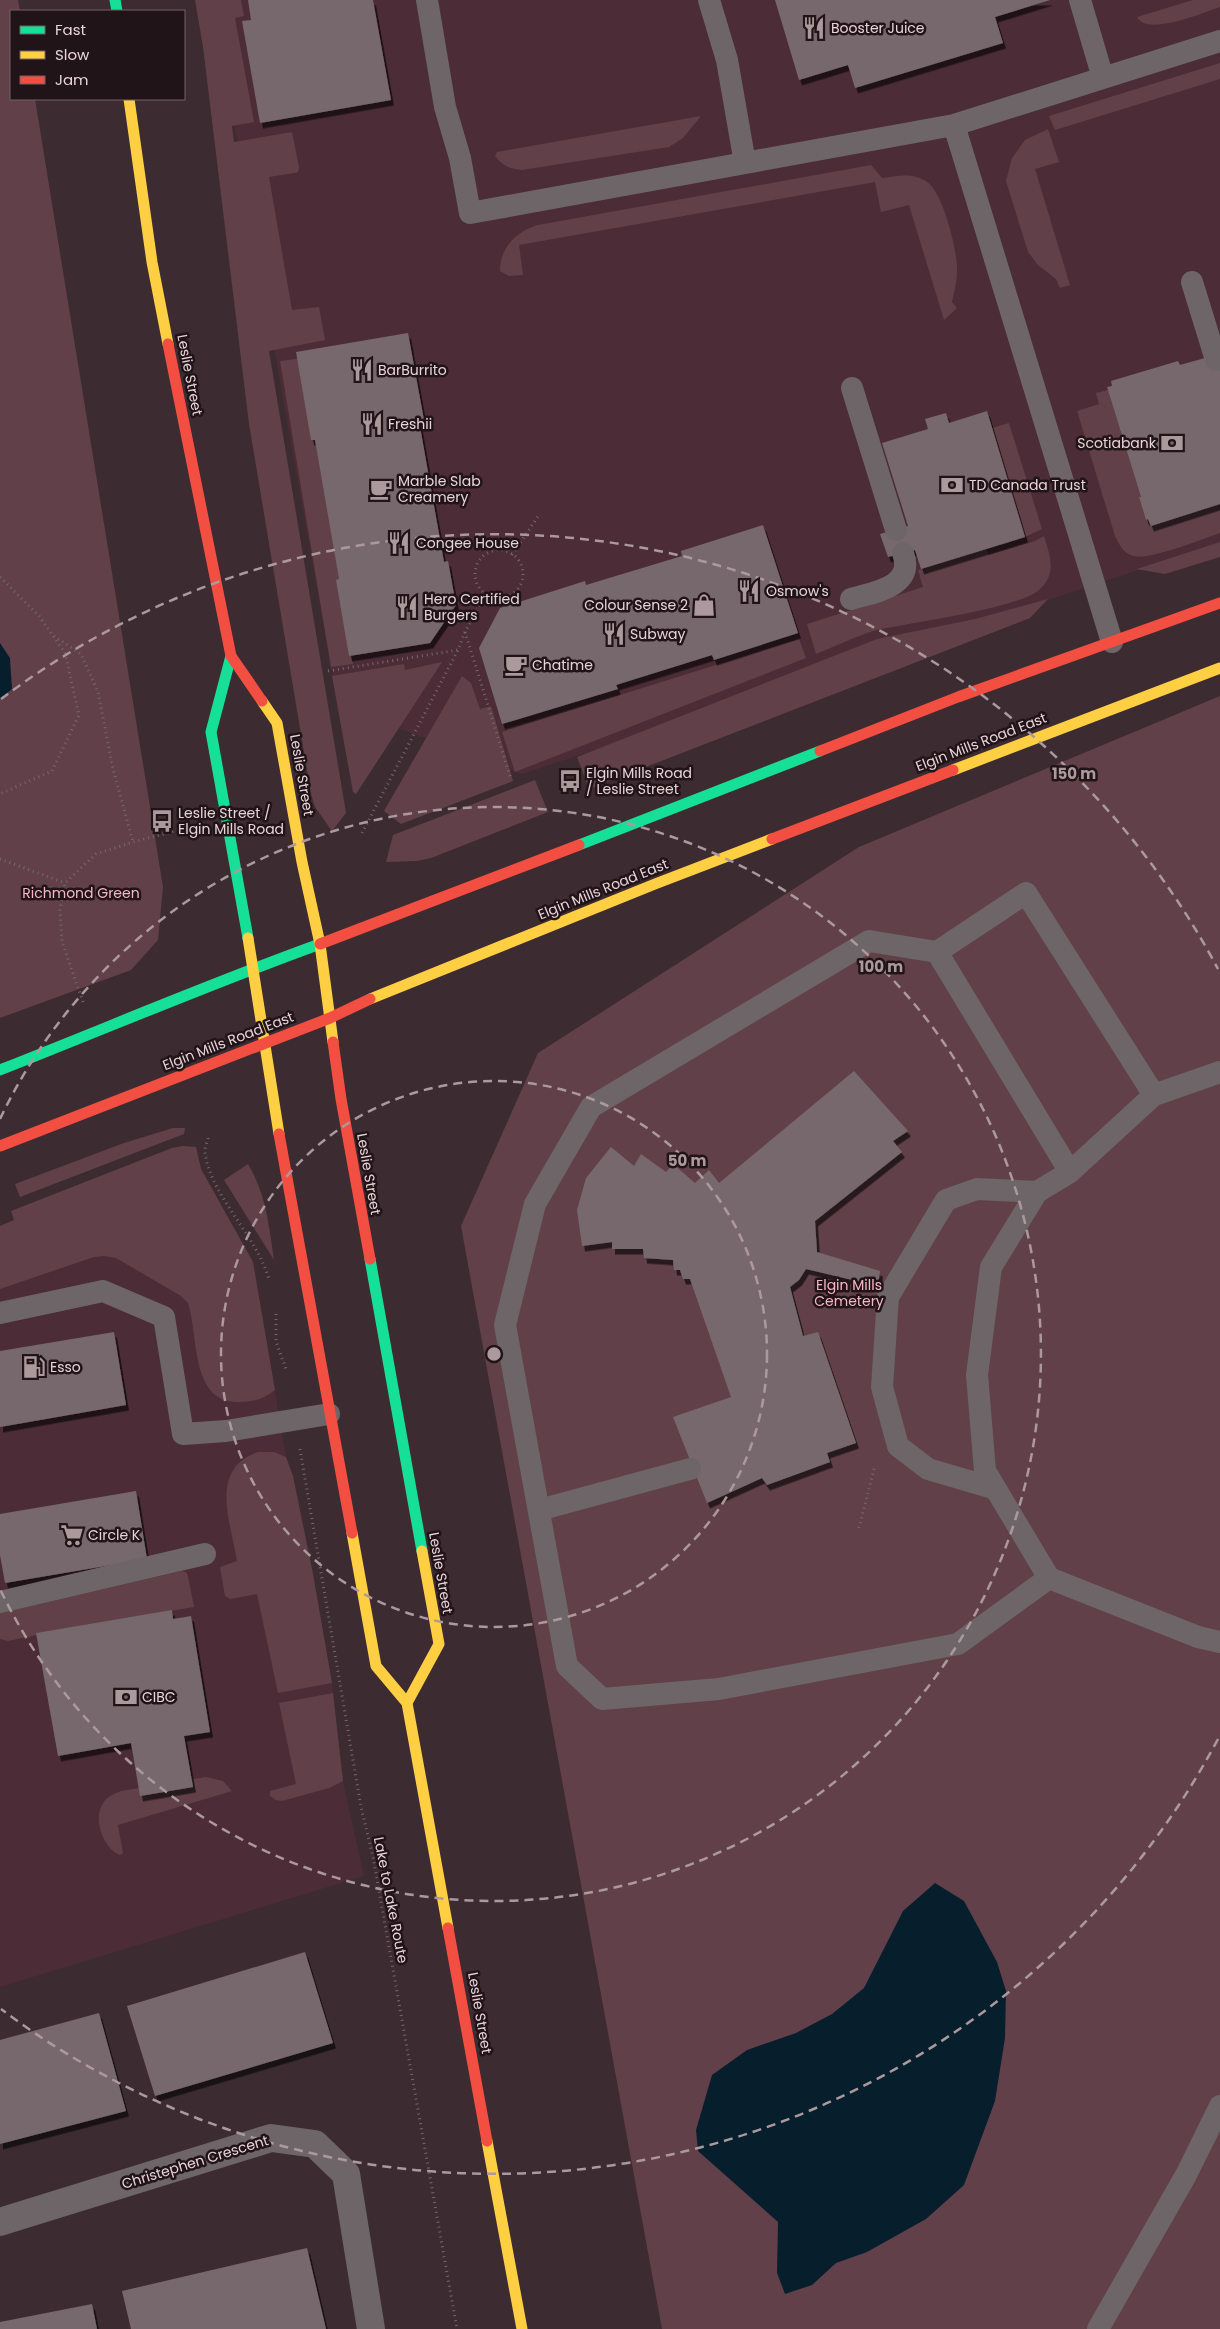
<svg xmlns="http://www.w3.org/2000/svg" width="1220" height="2329" font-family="Poppins,sans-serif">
  <defs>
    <filter id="shadow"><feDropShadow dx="3" dy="5.5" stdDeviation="0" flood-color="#0009"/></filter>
  </defs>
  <rect width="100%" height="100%" fill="#3c2c31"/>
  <path fill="#4c2c36" d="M 212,0 L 1220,0 L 1220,543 L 522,774 L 338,706 Z
    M 183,1146 L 196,1147 L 201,1169 L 253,1262 L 286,1457 L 293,1476 L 313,1574 L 332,1683 L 343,1781 L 364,1876 L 0,1987 L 0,1226 L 14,1220 L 11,1211 L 172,1148 Z"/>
  <path fill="#61404a" d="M 0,0 L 18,0 L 20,11 L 11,11 L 11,99 L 35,99 L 163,887 L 158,940 L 131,970 L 0,1018 Z
    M 195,0 L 241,0 L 244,16 L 235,18 L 254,122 L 232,126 L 234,142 L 292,132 L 299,167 L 298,172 L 294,173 L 269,177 L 292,310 L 319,307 L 325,340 L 269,351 L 346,813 L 332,831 L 315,807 L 311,794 L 249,424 L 203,47 Z
    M 1193,0 L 1220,0 L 1220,7 C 1204,12 1147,37 1137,17 Z
    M 1220,63 L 1220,79 L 1055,130 L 1049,116 Z
    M 701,116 L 683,138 L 669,147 L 522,170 C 510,169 503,166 495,156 L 497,152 Z
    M 1048,129 L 1059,162 L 1035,169 L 1070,285 L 1060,288 L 1056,279 L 1038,265 L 1028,252 L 1006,181 L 1012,158 L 1025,140 Z
    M 871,165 L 882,178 C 897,176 913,172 927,182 C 943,192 958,252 957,272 C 957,282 954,292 952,302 L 957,308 L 944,320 L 909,205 L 881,212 L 875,182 L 519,245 L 523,275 L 509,276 L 500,271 C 500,247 517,231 538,225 Z
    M 303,358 L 353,664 L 331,667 L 280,361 Z
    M 1108,390 L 1141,497 L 1139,497 L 1146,520 L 1148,519 L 1151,526 L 1220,504 L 1220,533 C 1202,539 1148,561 1133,556 C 1123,553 1119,544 1115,536 L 1077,411 L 1099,404 L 1096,393 Z
    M 1009,423 L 1042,529 L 1025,537 L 992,428 Z
    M 1044,536 C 1050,556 1057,573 1040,589 C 1020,609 906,623 873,631 C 854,637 834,647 816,654 L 807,624 L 923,587 L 918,570 L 986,549 L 989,555 L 1035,541 Z
    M 1220,542 L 1220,557 L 1165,574 L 1137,569 Z
    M 1048,599 L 1030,618 L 589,789 L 577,757 L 877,639 L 975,619 Z
    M 799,639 L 806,658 L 515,772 L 502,732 Z
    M 442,662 L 356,794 L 353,792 L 332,676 L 404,664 L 405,670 Z
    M 462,676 L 471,683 L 480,709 L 491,706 L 513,781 L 401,824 L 384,811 Z
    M 1220,696 L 1220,2329 L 662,2329 L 461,1226 L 538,1053 L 859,847 Z
    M 535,780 L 548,812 L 431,858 L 417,861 L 386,862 L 393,835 Z
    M 173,1128 L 185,1128 L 184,1134 L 20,1197 L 15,1184 L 124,1143 Z
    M 183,1146 L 196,1147 L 201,1169 L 253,1262 L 275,1390 C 264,1399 254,1402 239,1402 C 190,1403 199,1337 188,1303 L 181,1296 L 116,1258 L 104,1256 L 94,1257 L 0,1289 L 0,1226 L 14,1220 L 11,1211 L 172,1148 Z
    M 248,1164 C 266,1194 269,1226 274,1260 L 224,1180 Z
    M 258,1452 L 274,1452 L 286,1457 L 293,1476 L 313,1574 L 332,1683 L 278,1693 L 257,1594 L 230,1599 L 225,1596 L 220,1567 L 237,1561 C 231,1523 208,1469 258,1452 Z
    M 182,1571 L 186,1572 L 188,1576 L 194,1607 L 37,1633 L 37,1635 L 8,1641 L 0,1639 L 0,1613 Z
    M 333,1693 L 343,1781 L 329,1788 L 282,1801 L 276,1800 L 270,1796 L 270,1791 L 296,1784 L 279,1703 Z
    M 206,1777 L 223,1781 L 232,1791 L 118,1825 L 123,1853 L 120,1855 C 104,1849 93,1820 102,1805 C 106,1797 113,1794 121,1791 Z"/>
  <path fill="#071f2c" d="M 0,643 L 10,658 L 12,689 L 0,699 Z
    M 935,1883 L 964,1901 L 997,1962 L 1006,1991 L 1005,2038 L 995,2101 L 964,2185 L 926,2219 L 867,2252 L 836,2263 L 812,2285 L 785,2294 L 777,2273 L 778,2222 L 698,2151 L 696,2130 L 712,2075 L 747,2050 L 796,2033 L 832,2014 L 864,1988 L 903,1911 Z"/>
  <path fill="#77686d" filter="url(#shadow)" d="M 248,0 L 373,0 L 391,100 L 260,123 L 242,21 L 251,20 Z
    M 775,0 L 1050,0 L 995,17 L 1003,43 L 855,88 L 848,65 L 799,80 Z
    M 408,333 L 424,420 L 419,421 L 444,562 L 448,561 L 456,605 L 430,643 L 349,656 L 336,580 L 339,579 L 315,440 L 311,440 L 296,352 Z
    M 1205,358 L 1220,359 L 1220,504 L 1151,526 L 1148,519 L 1146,520 L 1139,497 L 1141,497 L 1107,387 L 1112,386 L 1111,381 L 1178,361 L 1180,365 Z
    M 987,411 L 1025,537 L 921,569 L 915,550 L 888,557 L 880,534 L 908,526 L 882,443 L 928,429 L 925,419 L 946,413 L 949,423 Z
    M 763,525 L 798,633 L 714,660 L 712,655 L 616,685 L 618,689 L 502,724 L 479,648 L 500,608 L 585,581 L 586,585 L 682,556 L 681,551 Z
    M 854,1071 L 908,1131 L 893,1141 L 902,1152 L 815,1221 L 817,1252 L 880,1271 L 878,1286 L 806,1269 L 799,1280 L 790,1287 L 803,1336 L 818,1332 L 856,1443 L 827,1453 L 830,1462 L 767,1485 L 762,1478 L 707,1503 L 673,1417 L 731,1397 L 690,1279 L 683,1279 L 680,1270 L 674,1270 L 673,1260 L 644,1258 L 643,1249 L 612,1249 L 612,1242 L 582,1246 L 577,1210 L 586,1178 L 611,1147 L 634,1166 L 641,1154 L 666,1172 L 673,1164 L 695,1183 L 709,1170 L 719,1183 Z
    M 114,1332 L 126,1405 L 0,1427 L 0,1351 Z
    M 136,1491 L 147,1559 L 5,1583 L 0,1555 L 0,1514 Z
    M 172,1610 L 173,1619 L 191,1616 L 210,1732 L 184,1736 L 193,1787 L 140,1796 L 131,1743 L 58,1756 L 36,1633 Z
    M 305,1952 L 333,2043 L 155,2096 L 127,2006 Z
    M 99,2013 L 126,2111 L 0,2144 L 0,2040 Z
    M 307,2248 L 326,2329 L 131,2329 L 122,2291 Z
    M 92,2304 L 97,2329 L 0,2329 L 0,2322 Z"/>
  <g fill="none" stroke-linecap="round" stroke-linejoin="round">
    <path stroke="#72696c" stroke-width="3" stroke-dasharray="1 4" stroke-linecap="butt" d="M475 574a24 24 0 1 1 48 0a24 24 0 1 1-48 0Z
      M 512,555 L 539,515
      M 0,577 L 39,616 L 65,653 L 79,715 L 52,771 L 0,794
      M 465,632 L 511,779
      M 54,636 L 81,654 L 98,692 L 113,769 L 133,842
      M 328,671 L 458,650
      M 362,833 L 458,650 L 465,632 L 486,594
      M 0,859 L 65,883
      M 83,1002 L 62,942 L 60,910 L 65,883 L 96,854 L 133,842 L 179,830
      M 208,1138 C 207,1143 204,1149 205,1153 C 211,1196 256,1235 269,1279
      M 276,1314 L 276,1342 L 286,1369
      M 300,1449 L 361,1807 L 373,1857 L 457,2329
      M 859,1528 L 875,1465"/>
    <path stroke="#6e6568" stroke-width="22" d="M 427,0 L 445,107 L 460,158 L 470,213 L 954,125 L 1112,642
      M 709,0 L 727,60 L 745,163
      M 1080,0 L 1103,78
      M 954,125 L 1220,41
      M 1192,282 L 1216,360
      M 852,388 L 896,530
      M 851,599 C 874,592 915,587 903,553
      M 937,952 L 1026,893 L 1154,1095
      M 1220,1072 L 1154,1095 L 1070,1172 L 1037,1192 L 991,1267 L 977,1375 L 985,1471 L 1049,1578 L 1198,1637 L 1220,1642
      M 0,1313 L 103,1291 L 164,1317 L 183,1434 L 226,1431 L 329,1414
      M 996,1489 L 928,1469 L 898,1446 L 882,1387 L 888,1297 L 946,1200 L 977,1189 L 1037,1192
      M 539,1510 L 690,1469
      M 1049,1578 L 958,1644 L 719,1689 L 602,1699 L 567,1666 L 505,1325 L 535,1204 L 591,1107 L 869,941 L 937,952 L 1070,1172
      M 0,1602 L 205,1554
      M 1098,2329 L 1186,2175 L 1220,2106"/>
    <path stroke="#6e6568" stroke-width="28" d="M 0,2222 L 271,2138 L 315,2144 L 346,2174 L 371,2329"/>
    <path stroke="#16e098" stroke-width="11" d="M 115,0 L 117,11
      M 231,656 L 211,732 L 248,938
      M 579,845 L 820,751
      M 0,1070 C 107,1028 212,983 320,944
      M 370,1259 L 422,1551"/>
    <path stroke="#ffcf43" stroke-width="11" d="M 129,99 L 152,262 L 168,344
      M 262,701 L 277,723 L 302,862 L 320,944 L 333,1042
      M 953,770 L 1220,668
      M 248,938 L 279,1134
      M 370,999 L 655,884 L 772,839
      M 352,1533 L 376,1666 L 407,1703 L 448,1928
      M 407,1703 L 439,1644 L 422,1551
      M 487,2141 L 522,2329"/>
    <path stroke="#f24e42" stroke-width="11" d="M 168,344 L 231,656 L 262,701
      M 820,751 L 958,697 L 1220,603
      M 772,839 L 953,770
      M 320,944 L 579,845
      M 333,1042 L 341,1099 L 370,1259
      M 279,1134 L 352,1533
      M 0,1146 L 330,1018 L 370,999
      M 448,1928 L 487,2141"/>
  </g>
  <g fill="none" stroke="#ab999e" stroke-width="2.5" stroke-dasharray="9 6">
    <circle cx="494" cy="1354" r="273"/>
    <path d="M0 1119A547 547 0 1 1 0 1589"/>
    <path d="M1218 1739A820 820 0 0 1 1 2009M1 699A820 820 0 0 1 1218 969"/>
  </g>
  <defs>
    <symbol id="restaurant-bare" viewBox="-9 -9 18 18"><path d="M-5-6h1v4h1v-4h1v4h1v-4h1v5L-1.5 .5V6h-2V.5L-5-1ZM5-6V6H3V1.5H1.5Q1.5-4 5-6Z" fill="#ab999e" stroke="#211418" stroke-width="2.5" paint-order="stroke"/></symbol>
    <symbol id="bank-bare" viewBox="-9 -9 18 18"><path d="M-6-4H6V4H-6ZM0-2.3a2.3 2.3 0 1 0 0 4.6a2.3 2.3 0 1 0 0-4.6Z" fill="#ab999e" stroke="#211418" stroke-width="2.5" paint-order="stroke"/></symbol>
    <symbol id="cafe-bare" viewBox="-9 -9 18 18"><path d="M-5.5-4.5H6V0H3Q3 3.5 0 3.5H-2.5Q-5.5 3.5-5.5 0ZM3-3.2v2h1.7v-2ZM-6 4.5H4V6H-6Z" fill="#ab999e" stroke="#211418" stroke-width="2.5" paint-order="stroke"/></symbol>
    <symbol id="shop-bare" viewBox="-9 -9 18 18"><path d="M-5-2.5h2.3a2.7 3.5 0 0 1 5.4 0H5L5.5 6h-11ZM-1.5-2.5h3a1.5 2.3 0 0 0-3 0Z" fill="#ab999e" stroke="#211418" stroke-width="2.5" paint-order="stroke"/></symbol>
    <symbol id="bus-bare" viewBox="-9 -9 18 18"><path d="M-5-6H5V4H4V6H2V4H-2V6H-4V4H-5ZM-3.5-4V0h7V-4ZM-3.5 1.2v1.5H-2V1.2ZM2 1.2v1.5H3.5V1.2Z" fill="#ab999e" stroke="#211418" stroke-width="2.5" paint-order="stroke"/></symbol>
    <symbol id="fuel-bare" viewBox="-9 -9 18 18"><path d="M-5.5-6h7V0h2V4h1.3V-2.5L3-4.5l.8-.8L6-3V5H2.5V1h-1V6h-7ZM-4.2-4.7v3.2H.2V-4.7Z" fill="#ab999e" stroke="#211418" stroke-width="2.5" paint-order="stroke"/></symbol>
    <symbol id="supermarket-bare" viewBox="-9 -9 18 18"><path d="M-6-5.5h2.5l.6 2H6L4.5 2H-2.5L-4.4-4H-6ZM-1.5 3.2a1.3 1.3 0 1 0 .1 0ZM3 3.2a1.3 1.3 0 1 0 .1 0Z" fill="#ab999e" stroke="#211418" stroke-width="2.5" paint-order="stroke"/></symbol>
  </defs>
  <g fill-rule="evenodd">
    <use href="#restaurant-bare" x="798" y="12" width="32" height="32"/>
    <use href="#restaurant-bare" x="346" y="354" width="32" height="32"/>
    <use href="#restaurant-bare" x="356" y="408" width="32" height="32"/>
    <use href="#bank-bare" x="1156" y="427" width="32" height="32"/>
    <use href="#bank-bare" x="936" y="469" width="32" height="32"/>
    <use href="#cafe-bare" x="365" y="473" width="32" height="32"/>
    <use href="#restaurant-bare" x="383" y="527" width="32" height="32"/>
    <use href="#restaurant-bare" x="733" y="575" width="32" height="32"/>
    <use href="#shop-bare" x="688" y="589" width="32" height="32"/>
    <use href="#restaurant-bare" x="391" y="591" width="32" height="32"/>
    <use href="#restaurant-bare" x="598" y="618" width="32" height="32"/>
    <use href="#cafe-bare" x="500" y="649" width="32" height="32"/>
    <use href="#bus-bare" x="554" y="765" width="32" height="32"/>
    <use href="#bus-bare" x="146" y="805" width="32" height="32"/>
    <use href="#fuel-bare" x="18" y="1351" width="32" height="32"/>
    <use href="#supermarket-bare" x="56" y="1519" width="32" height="32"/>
    <use href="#bank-bare" x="110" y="1681" width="32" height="32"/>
  </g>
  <g text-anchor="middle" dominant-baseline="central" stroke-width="5" stroke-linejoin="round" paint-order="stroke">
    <g font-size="14" fill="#e7d4d9" stroke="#211418" text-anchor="start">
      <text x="831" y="28">Booster Juice</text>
      <text x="378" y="370">BarBurrito</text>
      <text x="388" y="424">Freshii</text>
      <text x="1156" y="443" text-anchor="end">Scotiabank</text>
      <text x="398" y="481">Marble Slab<tspan x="398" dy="16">Creamery</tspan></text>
      <text x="969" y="485">TD Canada Trust</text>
      <text x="416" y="543">Congee House</text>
      <text x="766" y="591">Osmow's</text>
      <text x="424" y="599">Hero Certified<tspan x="424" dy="16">Burgers</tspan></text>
      <text x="688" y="605" text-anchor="end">Colour Sense 2</text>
      <text x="630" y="634">Subway</text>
      <text x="532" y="665">Chatime</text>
      <text x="586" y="773">Elgin Mills Road<tspan x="586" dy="16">/ Leslie Street</tspan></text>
      <text x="178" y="813">Leslie Street /<tspan x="178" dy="16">Elgin Mills Road</tspan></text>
      <text x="50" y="1367">Esso</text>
      <text x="88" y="1535">Circle K</text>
      <text x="142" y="1697">CIBC</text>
    </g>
    <g font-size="14" fill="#e7d4d9" stroke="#211418">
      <text transform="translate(190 375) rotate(79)">Leslie Street</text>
      <text transform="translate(981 742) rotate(-21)">Elgin Mills Road East</text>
      <text transform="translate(302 775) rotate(80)">Leslie Street</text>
      <text transform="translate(603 889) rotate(-22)">Elgin Mills Road East</text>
      <text transform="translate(228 1041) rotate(-21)">Elgin Mills Road East</text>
      <text transform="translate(369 1174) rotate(80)">Leslie Street</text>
      <text transform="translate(441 1573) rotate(80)">Leslie Street</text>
      <text transform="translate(391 1900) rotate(79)">Lake to Lake Route</text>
      <text transform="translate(480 2013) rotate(80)">Leslie Street</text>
      <text transform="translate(195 2162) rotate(-17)">Christephen Crescent</text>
    </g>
    <g font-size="14" fill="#f8b6c9" stroke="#211418">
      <text x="81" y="893">Richmond Green</text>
      <text x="849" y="1285">Elgin Mills<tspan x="849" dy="16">Cemetery</tspan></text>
    </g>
  </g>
  <circle cx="494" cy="1354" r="8" fill="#ab999e" stroke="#211418" stroke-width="2.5"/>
  <g font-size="15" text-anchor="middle" font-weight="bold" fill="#ab999e" stroke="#211418" stroke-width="5" stroke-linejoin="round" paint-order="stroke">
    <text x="1074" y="779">150 m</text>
    <text x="881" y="972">100 m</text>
    <text x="687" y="1166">50 m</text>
  </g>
  <rect x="10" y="10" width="175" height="90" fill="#211418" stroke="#706165"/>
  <rect x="20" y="26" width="25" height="8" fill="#16e098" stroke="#706165"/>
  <text x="55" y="35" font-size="15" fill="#e7d4d9">Fast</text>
  <rect x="20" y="51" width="25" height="8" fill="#ffcf43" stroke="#706165"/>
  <text x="55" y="60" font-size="15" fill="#e7d4d9">Slow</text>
  <rect x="20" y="76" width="25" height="8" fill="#f24e42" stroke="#706165"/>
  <text x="55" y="85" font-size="15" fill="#e7d4d9">Jam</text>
</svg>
